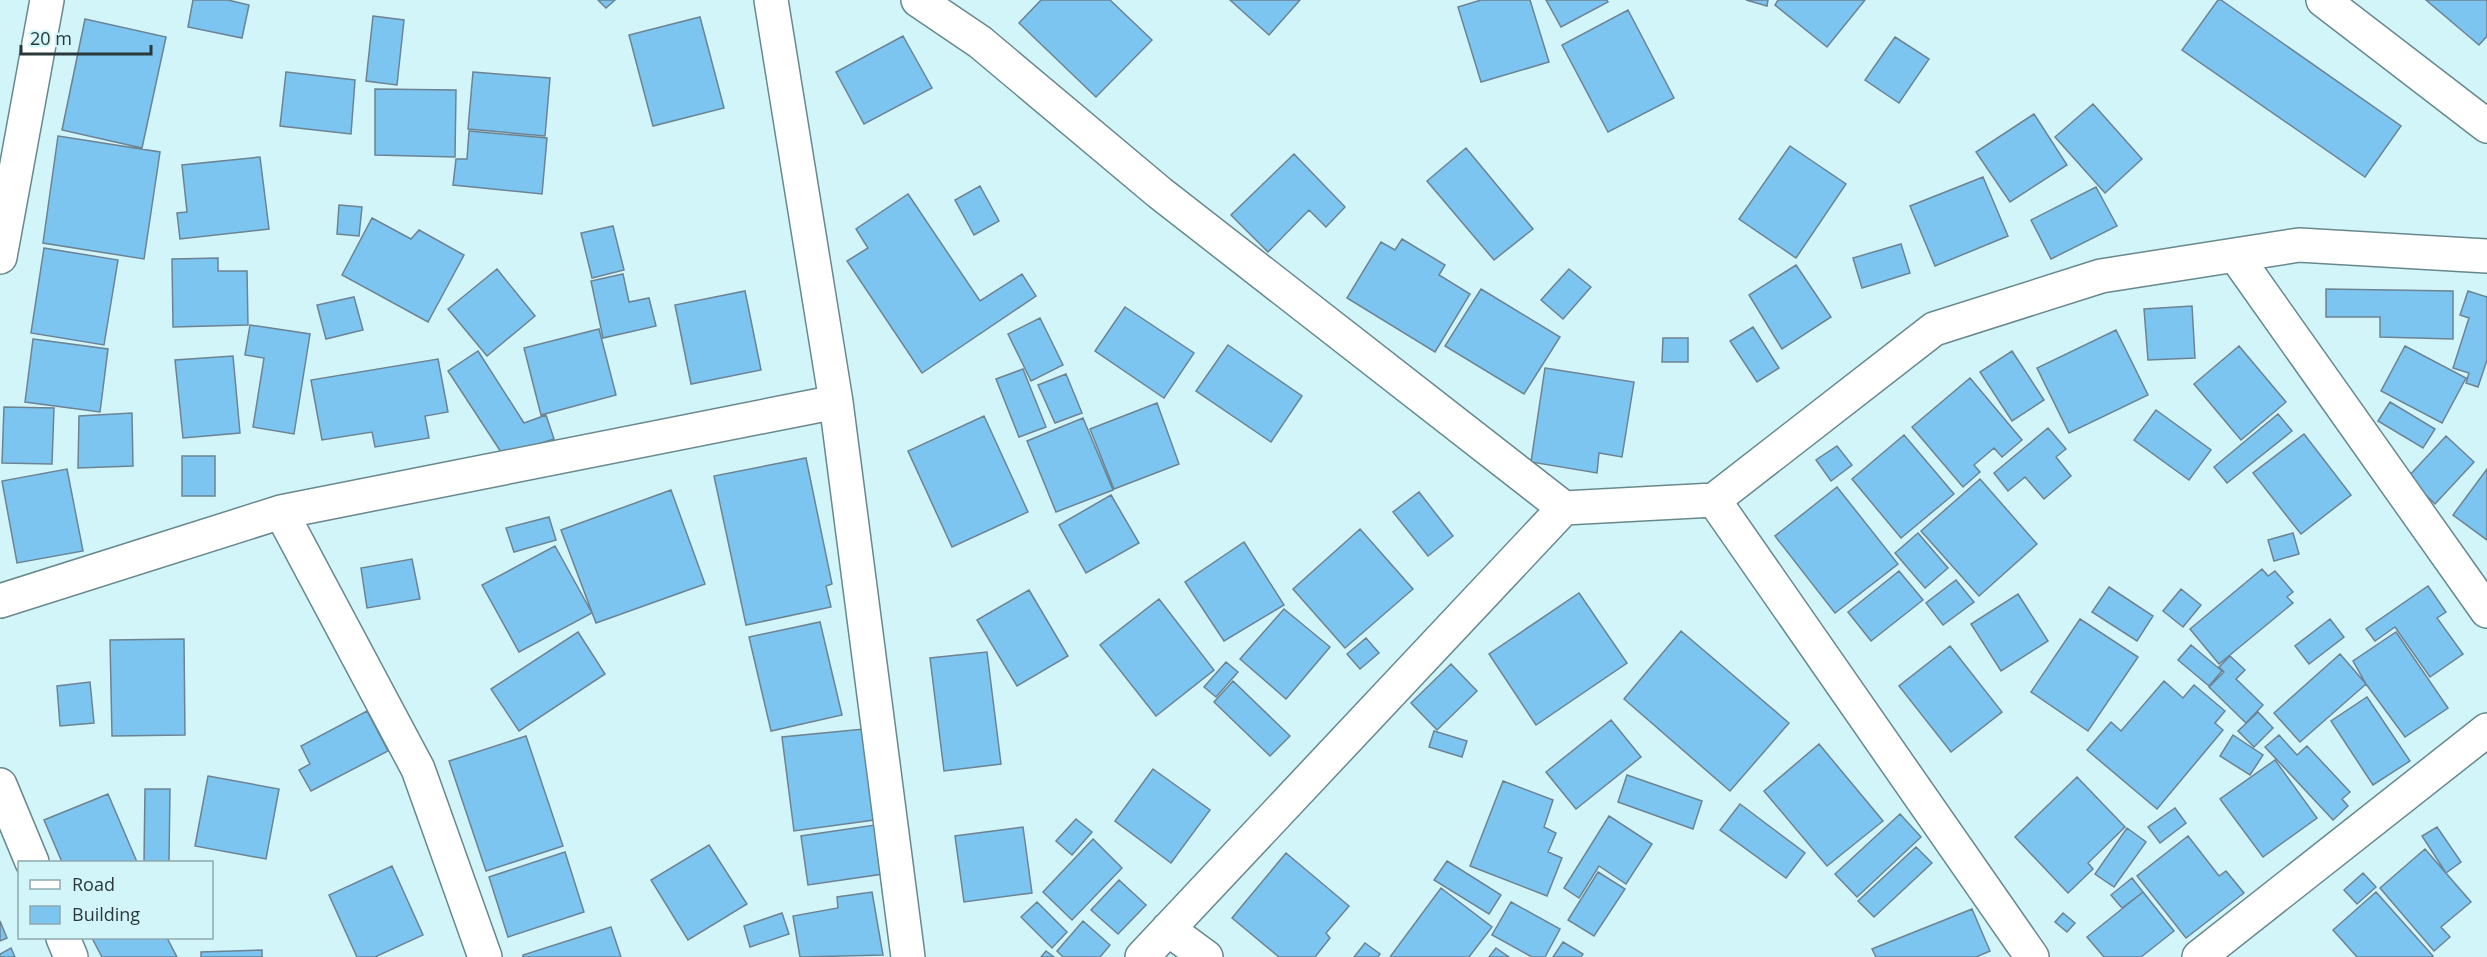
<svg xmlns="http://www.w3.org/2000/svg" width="2487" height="957" font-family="'Open Sans',sans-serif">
  <rect width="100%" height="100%" fill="#d2f5fa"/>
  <path fill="#7dc5f1" stroke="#6c8393" stroke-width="1.5" d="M 193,0 L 228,0 L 249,5 L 242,38 L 188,27 Z
    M 598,0 L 615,0 L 606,8 Z
    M 1041,0 L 1110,0 L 1152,40 L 1096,97 L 1019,23 Z
    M 1230,0 L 1300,0 L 1269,35 Z
    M 1481,0 L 1530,0 L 1549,62 L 1481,82 L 1458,7 Z
    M 1546,0 L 1607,0 L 1608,2 L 1561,27 Z
    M 1746,0 L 1768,0 L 1767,6 Z
    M 1778,0 L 1865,0 L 1827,47 L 1775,5 Z
    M 2218,0 L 2221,0 L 2401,126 L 2365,177 L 2182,50 Z
    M 2426,0 L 2487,0 L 2487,36 L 2479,45 Z
    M 1628,10 L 1674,98 L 1608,132 L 1562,45 Z
    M 373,16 L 404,20 L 397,85 L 366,81 Z
    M 700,17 L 724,108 L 653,126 L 629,35 Z
    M 85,19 L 166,37 L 142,148 L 62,130 Z
    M 903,36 L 932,88 L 864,124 L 836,72 Z
    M 1895,37 L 1929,59 L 1899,103 L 1865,80 Z
    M 286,72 L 355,80 L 351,134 L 280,126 Z
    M 473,72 L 550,78 L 545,136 L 468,129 Z
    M 375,89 L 456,90 L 455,157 L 375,155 Z
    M 2093,104 L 2142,159 L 2105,193 L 2055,137 Z
    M 2034,114 L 2067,165 L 2010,202 L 1976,152 Z
    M 469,131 L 547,138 L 542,194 L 453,185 L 456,159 L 467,159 Z
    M 58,136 L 160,152 L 144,259 L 43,243 Z
    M 1790,146 L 1846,184 L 1796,258 L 1739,219 Z
    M 1466,148 L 1533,229 L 1494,260 L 1427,181 Z
    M 1294,154 L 1345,207 L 1326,227 L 1309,210 L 1268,252 L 1231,215 Z
    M 260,157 L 269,229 L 180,239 L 177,213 L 187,212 L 182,165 Z
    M 1983,177 L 2008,236 L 1935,266 L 1910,206 Z
    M 980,186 L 999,221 L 974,235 L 955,200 Z
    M 2096,187 L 2117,226 L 2051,259 L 2031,220 Z
    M 908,194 L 980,301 L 1022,274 L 1036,296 L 922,373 L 847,261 L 868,248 L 856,229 Z
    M 339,205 L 362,207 L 359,236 L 337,234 Z
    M 372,218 L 411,239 L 419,230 L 464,255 L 428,322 L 342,275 Z
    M 613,226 L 624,270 L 592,278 L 581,233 Z
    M 1402,239 L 1445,265 L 1439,275 L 1470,294 L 1435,352 L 1347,298 L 1381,242 L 1395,250 Z
    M 1901,244 L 1910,273 L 1862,288 L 1853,258 Z
    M 44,248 L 118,260 L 104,345 L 31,333 Z
    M 218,258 L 218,271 L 247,271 L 248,325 L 173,327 L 172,259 Z
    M 1796,265 L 1831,317 L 1782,349 L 1749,295 Z
    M 497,269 L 535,316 L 487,356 L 448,309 Z
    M 1569,269 L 1591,287 L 1563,319 L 1541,300 Z
    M 623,274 L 629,302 L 649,298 L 656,326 L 603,338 L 591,281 Z
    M 1481,289 L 1560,337 L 1524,394 L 1445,346 Z
    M 2326,289 L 2453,291 L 2453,339 L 2380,337 L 2380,317 L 2326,317 Z
    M 745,291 L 761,370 L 691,384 L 675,305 Z
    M 2468,291 L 2487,297 L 2487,360 L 2478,387 L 2466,383 L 2469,373 L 2453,368 L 2469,318 L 2460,315 Z
    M 354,297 L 363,330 L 326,339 L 317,305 Z
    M 2192,306 L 2195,358 L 2148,360 L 2144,309 Z
    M 1125,307 L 1194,353 L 1164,398 L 1095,351 Z
    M 1040,318 L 1063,365 L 1031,381 L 1008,334 Z
    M 250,325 L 310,334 L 294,434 L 253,427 L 264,358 L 245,355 Z
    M 1753,327 L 1779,368 L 1757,382 L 1730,341 Z
    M 599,329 L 616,395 L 541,415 L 524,348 Z
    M 2116,330 L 2148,395 L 2069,433 L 2037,368 Z
    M 1663,338 L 1688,338 L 1688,362 L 1662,362 Z
    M 33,339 L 108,349 L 100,412 L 25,402 Z
    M 1228,345 L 1302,396 L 1271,442 L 1196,391 Z
    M 2239,346 L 2286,402 L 2241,440 L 2194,384 Z
    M 2405,346 L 2466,378 L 2442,423 L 2381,391 Z
    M 478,351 L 524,423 L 546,415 L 554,439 L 503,455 L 448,371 Z
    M 2012,351 L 2044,400 L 2012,421 L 1980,372 Z
    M 233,356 L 240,433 L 183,438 L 175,360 Z
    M 438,359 L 448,412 L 425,416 L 429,438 L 375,447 L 372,432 L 322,440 L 311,380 Z
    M 1545,368 L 1634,382 L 1622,457 L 1599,453 L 1597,473 L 1531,462 Z
    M 1023,369 L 1046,427 L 1019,437 L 996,379 Z
    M 1066,374 L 1082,413 L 1055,423 L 1038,385 Z
    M 1970,378 L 2022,440 L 2002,457 L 1994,448 L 1974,465 L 1980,472 L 1963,487 L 1912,427 Z
    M 2390,402 L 2435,429 L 2423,448 L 2378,421 Z
    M 1157,403 L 1179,464 L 1114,489 L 1090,429 Z
    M 4,407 L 54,408 L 52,464 L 2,463 Z
    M 2156,410 L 2211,450 L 2189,480 L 2134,440 Z
    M 132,413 L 133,466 L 78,468 L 79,416 Z
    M 2278,414 L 2292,431 L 2227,483 L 2214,467 Z
    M 984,416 L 1028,512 L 952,547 L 908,451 Z
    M 1083,418 L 1113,490 L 1056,512 L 1027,441 Z
    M 2048,428 L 2066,449 L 2056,457 L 2071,476 L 2044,499 L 2025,477 L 2008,491 L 1994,473 Z
    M 2304,434 L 2351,495 L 2301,534 L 2253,473 Z
    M 1904,435 L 1954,494 L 1901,538 L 1852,479 Z
    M 2446,436 L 2474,462 L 2435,504 L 2408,477 Z
    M 1837,446 L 1852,465 L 1831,481 L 1816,460 Z
    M 182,456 L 215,456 L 215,496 L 182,496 Z
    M 806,458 L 832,584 L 826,586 L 831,607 L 746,625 L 714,476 Z
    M 67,469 L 83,551 L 17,563 L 2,481 Z
    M 2487,469 L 2487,540 L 2453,515 Z
    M 1980,479 L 2037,544 L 1979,596 L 1921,531 Z
    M 1837,487 L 1898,564 L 1835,613 L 1775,536 Z
    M 671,490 L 705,584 L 596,623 L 561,530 Z
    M 1419,492 L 1453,536 L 1428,556 L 1393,512 Z
    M 1111,495 L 1139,543 L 1086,573 L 1059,525 Z
    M 549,517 L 556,540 L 514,552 L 506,528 Z
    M 1360,529 L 1413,589 L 1345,648 L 1293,589 Z
    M 1918,533 L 1948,568 L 1925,588 L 1895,553 Z
    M 2293,533 L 2299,554 L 2274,561 L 2268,540 Z
    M 1244,542 L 1284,605 L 1224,641 L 1185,582 Z
    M 555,546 L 592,613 L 519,652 L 482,585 Z
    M 412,559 L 420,599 L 367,608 L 361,568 Z
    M 2262,569 L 2268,576 L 2275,571 L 2293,592 L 2287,597 L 2293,603 L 2219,664 L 2190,629 Z
    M 1899,571 L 1923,600 L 1871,641 L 1848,612 Z
    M 1956,580 L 1974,602 L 1943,625 L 1926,603 Z
    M 2428,586 L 2446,612 L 2437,618 L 2463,654 L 2430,677 L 2395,627 L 2375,641 L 2366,629 Z
    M 2109,587 L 2153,616 L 2137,641 L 2092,612 Z
    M 2181,589 L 2201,605 L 2183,627 L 2163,611 Z
    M 1029,590 L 1068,656 L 1017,686 L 977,620 Z
    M 1579,593 L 1627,663 L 1536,725 L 1489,654 Z
    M 2018,594 L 2048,641 L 2001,671 L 1971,624 Z
    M 1159,599 L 1214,670 L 1156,716 L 1100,645 Z
    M 1284,609 L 1330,647 L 1286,699 L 1240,659 Z
    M 2080,619 L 2138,657 L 2088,731 L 2031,692 Z
    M 2330,619 L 2344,637 L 2309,664 L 2295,646 Z
    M 820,622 L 842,715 L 771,731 L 749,637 Z
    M 1681,631 L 1789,723 L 1730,791 L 1624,699 Z
    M 578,632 L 605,674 L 519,731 L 491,689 Z
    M 2396,632 L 2448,708 L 2405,737 L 2366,684 L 2353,661 Z
    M 1366,638 L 1379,653 L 1360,669 L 1347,654 Z
    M 184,639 L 185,735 L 112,736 L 110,640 Z
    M 2191,645 L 2222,671 L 2209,686 L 2178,660 Z
    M 1950,646 L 2002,712 L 1951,752 L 1899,686 Z
    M 987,652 L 1001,764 L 944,771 L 930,658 Z
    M 2340,654 L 2366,684 L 2300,742 L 2274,713 Z
    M 2230,656 L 2245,670 L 2236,679 L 2263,705 L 2246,723 L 2209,687 L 2224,672 L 2219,667 Z
    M 1226,662 L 1238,672 L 1216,697 L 1204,687 Z
    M 1451,664 L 1477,691 L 1437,730 L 1411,703 Z
    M 1233,681 L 1290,736 L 1270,756 L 1214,702 Z
    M 2164,681 L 2183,698 L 2194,685 L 2225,711 L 2215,723 L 2223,730 L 2157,809 L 2087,750 L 2111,722 L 2121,731 Z
    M 90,682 L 94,723 L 60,726 L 57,686 Z
    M 2367,697 L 2410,761 L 2373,785 L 2331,721 Z
    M 367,711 L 388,751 L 311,791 L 299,770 L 310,764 L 301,746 Z
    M 2258,712 L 2273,728 L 2254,747 L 2238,731 Z
    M 1611,720 L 1641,757 L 1576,809 L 1546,772 Z
    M 864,729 L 874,820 L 794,831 L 782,737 Z
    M 1434,731 L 1467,741 L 1462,757 L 1429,747 Z
    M 2233,735 L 2263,755 L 2250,775 L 2220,756 Z
    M 2279,735 L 2297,755 L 2307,746 L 2350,792 L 2342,799 L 2348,806 L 2333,820 L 2265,747 Z
    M 526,736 L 563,846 L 486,871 L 449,761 Z
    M 1819,744 L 1883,821 L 1827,866 L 1764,791 Z
    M 2275,760 L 2317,818 L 2263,857 L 2220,799 Z
    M 1153,769 L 1210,810 L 1171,863 L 1115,821 Z
    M 1627,775 L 1702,801 L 1693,829 L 1618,802 Z
    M 208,776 L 279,789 L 266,859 L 195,846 Z
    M 2077,777 L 2125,827 L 2088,863 L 2093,869 L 2068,893 L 2015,837 Z
    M 1503,781 L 1553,800 L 1544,827 L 1556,833 L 1548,852 L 1562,858 L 1547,896 L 1470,866 Z
    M 145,789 L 170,789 L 169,862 L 144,862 Z
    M 108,794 L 137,862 L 62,862 L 44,820 Z
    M 1740,804 L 1805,853 L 1786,878 L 1720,830 Z
    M 2175,808 L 2186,823 L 2160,843 L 2148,827 Z
    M 1900,814 L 1921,837 L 1857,897 L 1835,874 Z
    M 1609,816 L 1652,844 L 1626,884 L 1599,866 L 1579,898 L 1564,888 Z
    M 1076,819 L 1092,832 L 1072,855 L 1056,841 Z
    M 875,825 L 883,874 L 808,885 L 801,836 Z
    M 1023,827 L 1032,893 L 964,902 L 955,836 Z
    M 2437,827 L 2461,862 L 2446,873 L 2422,836 Z
    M 2127,828 L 2146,842 L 2114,887 L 2095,874 Z
    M 2188,836 L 2219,876 L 2226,871 L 2244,893 L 2186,938 L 2137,876 Z
    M 1093,839 L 1122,868 L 1072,920 L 1043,892 Z
    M 709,845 L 747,904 L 688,940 L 651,880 Z
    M 1916,847 L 1932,863 L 1874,917 L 1858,901 Z
    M 2425,849 L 2471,902 L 2441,927 L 2450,937 L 2434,951 L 2380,888 Z
    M 565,852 L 584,912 L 508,937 L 489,877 Z
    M 1286,853 L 1349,906 L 1326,933 L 1330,938 L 1315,957 L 1279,957 L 1232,918 Z
    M 1447,861 L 1501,895 L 1489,914 L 1434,880 Z
    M 392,866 L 423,935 L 375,957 L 357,957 L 329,895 Z
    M 1598,872 L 1625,889 L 1594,936 L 1568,920 Z
    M 2363,873 L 2376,887 L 2357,904 L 2344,890 Z
    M 2132,878 L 2143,892 L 2122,908 L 2111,895 Z
    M 1119,880 L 1146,905 L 1118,934 L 1091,910 Z
    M 1441,888 L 1492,927 L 1469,957 L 1390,957 Z
    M 872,892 L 883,955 L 800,957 L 793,916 L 838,908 L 837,897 Z
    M 2143,892 L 2174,931 L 2141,957 L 2104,957 L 2087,937 Z
    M 2376,892 L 2433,956 L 2431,957 L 2357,957 L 2333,930 Z
    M 1037,902 L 1067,932 L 1052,948 L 1021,917 Z
    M 1511,902 L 1560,929 L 1545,957 L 1532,957 L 1492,935 Z
    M 1972,909 L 1990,951 L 1976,957 L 1876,957 L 1872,949 Z
    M 782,913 L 789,934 L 750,947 L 744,926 Z
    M 2063,913 L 2075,923 L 2067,932 L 2055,922 Z
    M 0,921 L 7,938 L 0,941 Z
    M 1083,921 L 1110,945 L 1100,957 L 1063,957 L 1057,951 Z
    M 611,927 L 621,957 L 523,957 L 523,955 Z
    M 92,938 L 167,938 L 177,957 L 102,957 Z
    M 1563,942 L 1583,954 L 1581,957 L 1553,957 Z
    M 1365,943 L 1380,954 L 1378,957 L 1354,957 Z
    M 11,948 L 15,957 L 0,957 L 0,954 Z
    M 1496,948 L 1509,957 L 1489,957 Z
    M 262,950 L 262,957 L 201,957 L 201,952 Z
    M 1046,951 L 1054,957 L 1041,957 Z"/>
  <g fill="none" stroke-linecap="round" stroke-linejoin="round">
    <defs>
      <path id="minor" d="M 771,0 L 836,402 L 908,957
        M 918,0 L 980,42 L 1160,193 L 1564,508
        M 2235,255 L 2487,611
        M 0,257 L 47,0
        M 1714,500 L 2032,957
        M 281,512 L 418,769 L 485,957
        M 0,601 L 281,512 L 836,402
        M 0,785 L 32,862
        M 1168,929 L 1206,957
        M 63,938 L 71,957
        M 1142,957 L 1564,508 L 1714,500 L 1934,329 L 2101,276 L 2299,245 L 2487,256
        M 2199,957 L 2487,730"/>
      <path id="major" d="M 2323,0 L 2487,126"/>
    </defs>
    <use href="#minor" stroke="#68888c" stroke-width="36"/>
    <use href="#major" stroke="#68888c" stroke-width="36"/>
    <use href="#minor" stroke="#fff" stroke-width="33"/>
    <use href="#major" stroke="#fff" stroke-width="33"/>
  </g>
  <rect x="18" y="861" width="195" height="78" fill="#d2f5fa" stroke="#8fa9ad" stroke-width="1.5"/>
  <rect x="30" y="880" width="30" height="9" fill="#ffffff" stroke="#8fa9ad" stroke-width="1.5"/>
  <text x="72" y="891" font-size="18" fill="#2a383a">Road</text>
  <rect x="30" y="906" width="30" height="18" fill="#7dc5f1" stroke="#8fa9ad" stroke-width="1.5"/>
  <text x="72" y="921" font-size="18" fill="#2a383a">Building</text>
  <path d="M21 45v9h130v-9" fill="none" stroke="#2a383a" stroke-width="3"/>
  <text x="30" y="45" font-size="18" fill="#2a383a" stroke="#d2f5fa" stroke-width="4.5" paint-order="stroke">20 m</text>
</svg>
